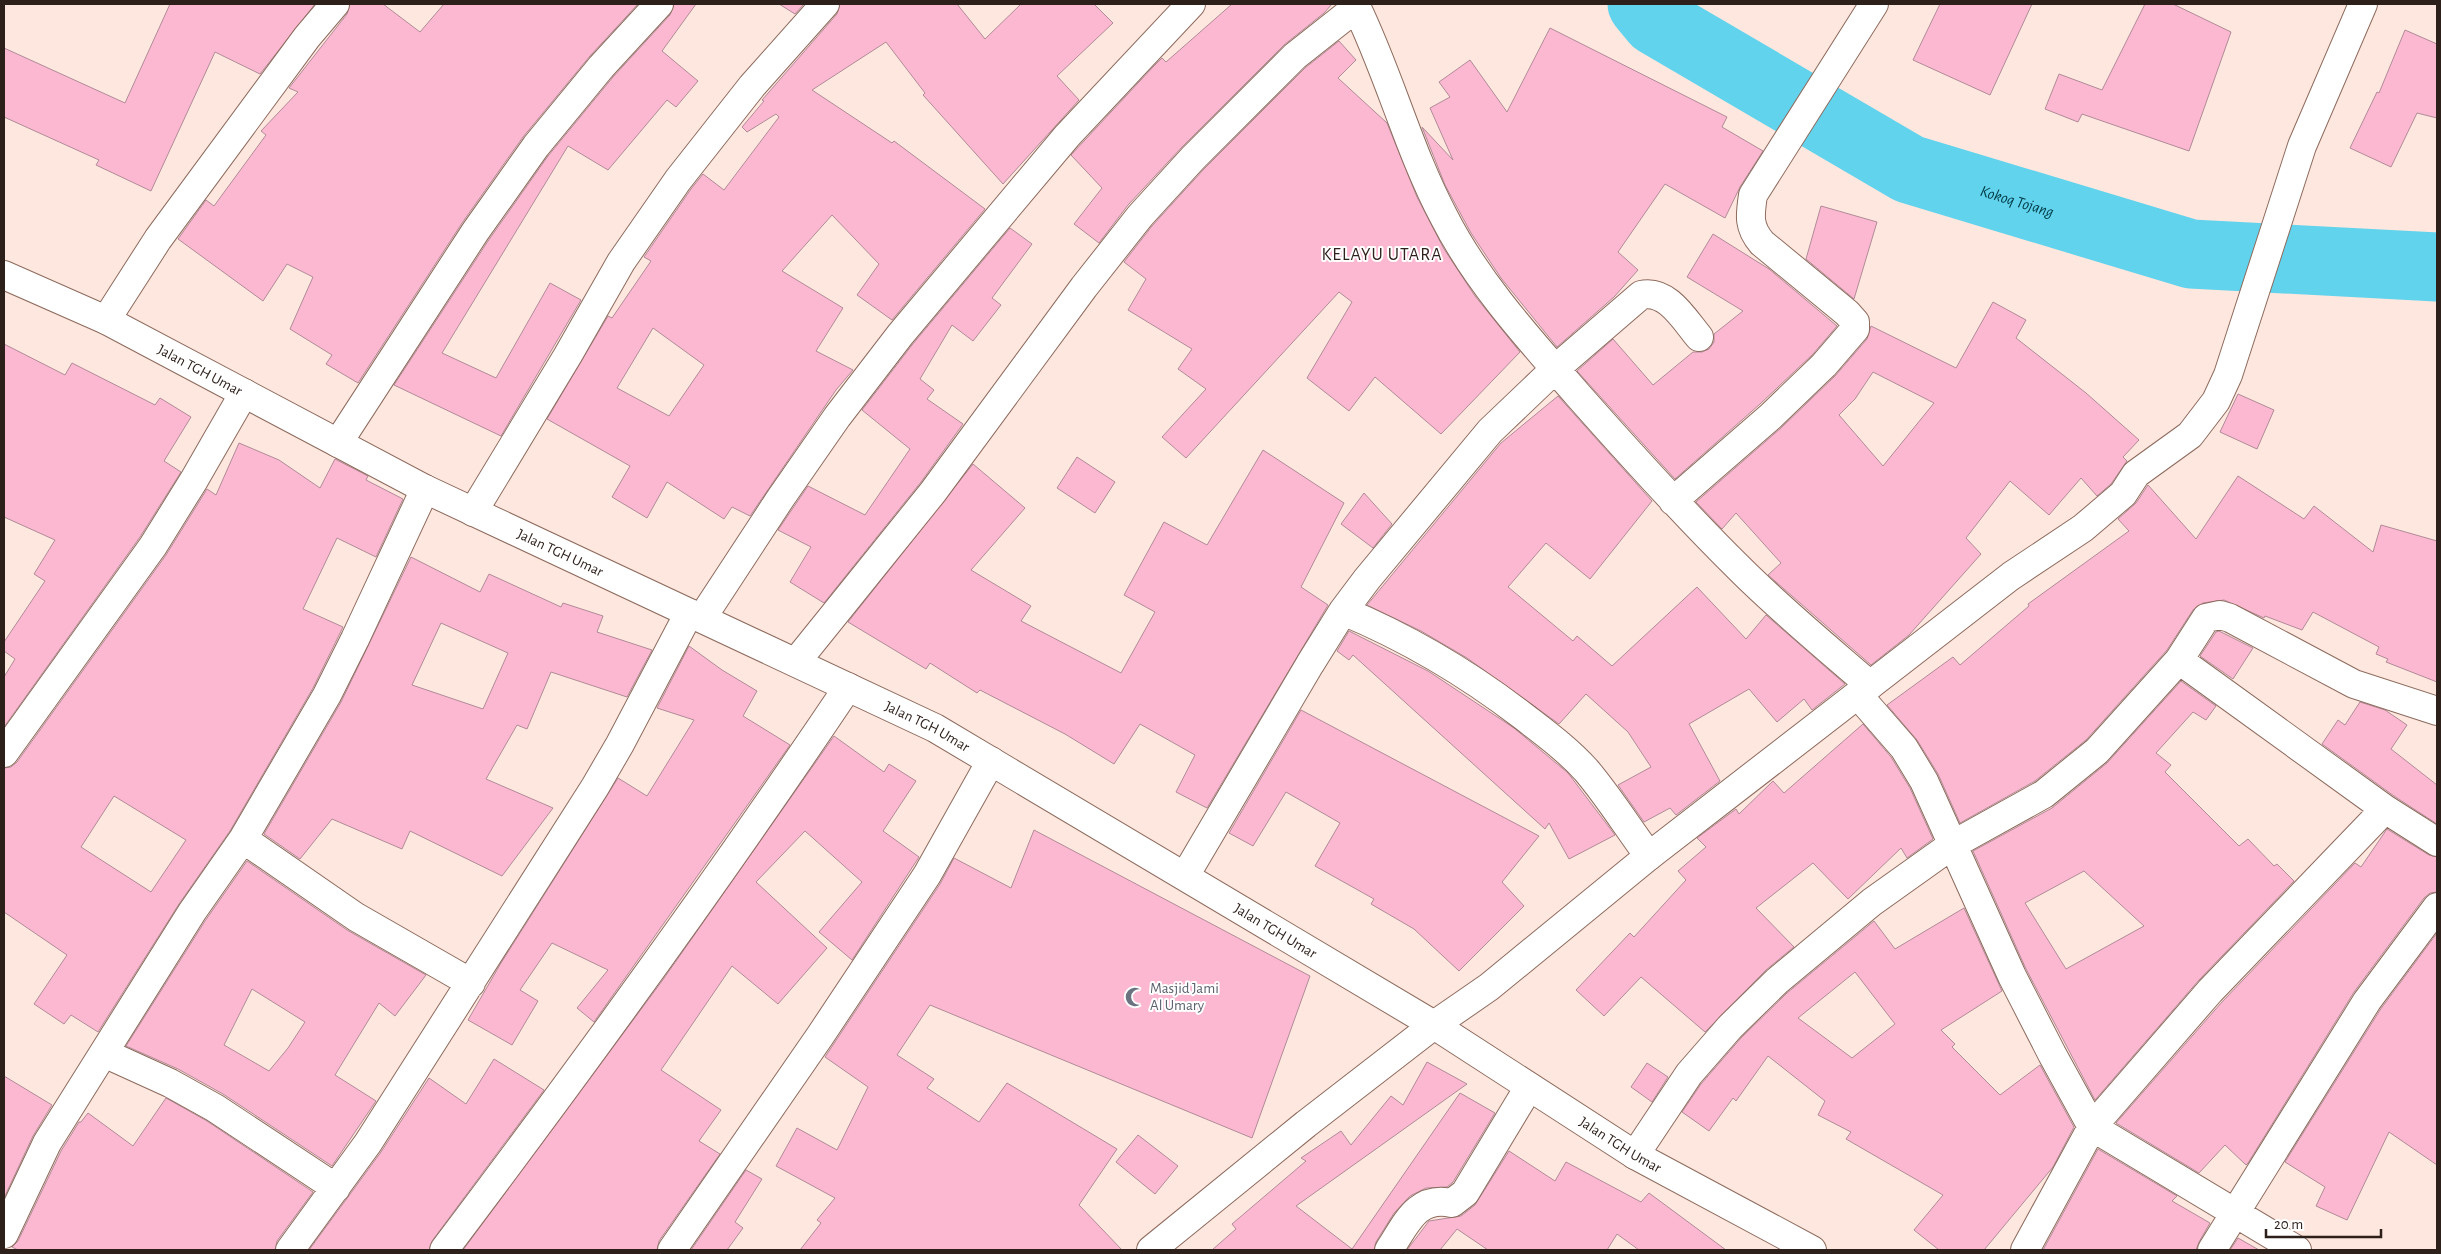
<svg xmlns="http://www.w3.org/2000/svg" width="2441" height="1254" font-family="'Alegreya Sans',sans-serif">
  <rect width="100%" height="100%" fill="#fee7de"/>
  <g fill="none" stroke-linecap="round" stroke-linejoin="round">
    <path stroke="#61d3ed" stroke-width="69" id="s1" d="M 1642,4 L 1656,21 L 1909,169 L 2191,254 L 2437,267"/>
  </g>
  <path fill="#fdb8d1" stroke="#b08b98" fill-rule="evenodd" d="M 170,4 L 315,4 L 260,74 L 215,52 L 151,191 L 96,165 L 99,160 L 4,117 L 4,48 L 125,103 Z
    M 350,4 L 383,4 L 420,32 L 444,4 L 638,4 L 590,56 L 523,137 L 462,223 L 358,383 L 326,364 L 332,355 L 290,329 L 313,277 L 287,264 L 263,301 L 178,239 L 206,200 L 214,206 L 266,135 L 261,131 L 298,92 L 289,88 L 347,14 Z
    M 674,4 L 696,4 L 662,51 L 698,81 L 676,107 L 667,100 L 608,170 L 568,146 L 442,353 L 496,378 L 550,283 L 581,300 L 501,436 L 394,385 L 488,241 L 548,156 L 613,77 L 670,15 Z
    M 779,4 L 804,4 L 795,14 Z
    M 840,4 L 957,4 L 985,39 L 1021,4 L 1094,4 L 1113,23 L 1057,76 L 1079,100 L 1003,184 L 923,95 L 925,93 L 886,42 L 812,90 L 892,143 L 894,141 L 985,209 L 892,320 L 857,295 L 879,264 L 832,215 L 782,271 L 843,308 L 816,351 L 853,370 L 836,390 L 750,516 L 732,507 L 724,519 L 667,482 L 647,518 L 612,497 L 630,466 L 547,419 L 608,316 L 612,318 L 651,261 L 644,257 L 691,189 L 703,174 L 724,190 L 779,117 L 776,114 L 747,132 L 742,127 L 764,101 L 762,100 L 837,14 ZM 653,328 L 704,365 L 669,416 L 617,388 Z
    M 1232,4 L 1332,4 L 1324,13 L 1284,45 L 1182,147 L 1128,205 L 1099,243 L 1074,224 L 1102,188 L 1071,155 L 1153,67 L 1162,58 L 1166,62 Z
    M 1940,4 L 2032,4 L 1990,95 L 1913,60 Z
    M 2145,4 L 2173,4 L 2231,32 L 2189,151 L 2082,114 L 2078,122 L 2045,109 L 2059,74 L 2102,90 Z
    M 1550,28 L 1727,117 L 1722,127 L 1763,151 L 1740,187 L 1725,218 L 1665,184 L 1618,252 L 1638,270 L 1614,297 L 1557,347 L 1501,278 L 1471,233 L 1445,185 L 1422,127 L 1453,160 L 1430,108 L 1450,97 L 1439,82 L 1470,60 L 1507,112 Z
    M 2405,30 L 2437,44 L 2437,118 L 2417,113 L 2391,167 L 2350,148 L 2377,92 L 2379,93 Z
    M 1339,41 L 1356,60 L 1338,78 L 1387,123 L 1417,197 L 1444,249 L 1475,296 L 1520,352 L 1441,434 L 1375,377 L 1349,411 L 1307,378 L 1352,302 L 1339,292 L 1186,458 L 1162,437 L 1206,389 L 1178,369 L 1192,349 L 1128,310 L 1146,279 L 1124,262 L 1152,226 L 1204,169 L 1305,68 Z
    M 1821,206 L 1877,222 L 1854,299 L 1806,259 Z
    M 1010,228 L 1032,244 L 992,298 L 1001,305 L 973,341 L 952,325 L 920,379 L 934,390 L 927,399 L 963,424 L 921,482 L 824,603 L 790,582 L 811,547 L 778,530 L 808,486 L 865,515 L 910,449 L 862,410 L 912,345 Z
    M 1713,234 L 1769,269 L 1837,326 L 1813,354 L 1760,404 L 1675,479 L 1577,371 L 1613,339 L 1653,385 L 1693,352 L 1702,352 L 1709,349 L 1714,342 L 1714,334 L 1743,311 L 1687,277 Z
    M 1993,302 L 2026,320 L 2016,338 L 2086,393 L 2139,440 L 2123,457 L 2127,461 L 2111,484 L 2097,496 L 2081,478 L 2049,515 L 2010,481 L 1966,538 L 1981,554 L 1909,635 L 1871,665 L 1768,575 L 1781,563 L 1736,513 L 1722,529 L 1696,502 L 1781,428 L 1835,376 L 1867,339 L 1871,326 L 1956,368 ZM 1873,372 L 1934,403 L 1883,466 L 1839,415 L 1855,399 Z
    M 4,344 L 65,375 L 72,363 L 155,405 L 160,398 L 191,417 L 164,461 L 181,472 L 140,537 L 4,727 L 4,677 L 15,659 L 4,651 L 4,642 L 45,581 L 34,574 L 55,540 L 4,517 Z
    M 2238,394 L 2274,410 L 2257,449 L 2220,432 Z
    M 1558,396 L 1652,501 L 1590,579 L 1546,543 L 1508,587 L 1573,641 L 1577,636 L 1612,666 L 1697,587 L 1746,639 L 1766,615 L 1845,684 L 1812,710 L 1804,699 L 1777,722 L 1749,689 L 1689,724 L 1720,781 L 1676,815 L 1670,808 L 1644,822 L 1618,785 L 1651,767 L 1628,732 L 1586,694 L 1559,724 L 1467,658 L 1421,631 L 1367,605 L 1501,443 Z
    M 239,443 L 279,460 L 320,488 L 335,459 L 368,476 L 366,480 L 403,499 L 376,557 L 337,538 L 303,609 L 343,627 L 313,688 L 230,831 L 179,904 L 98,1032 L 71,1015 L 64,1024 L 34,1004 L 67,955 L 4,912 L 4,768 L 11,767 L 17,762 L 166,555 L 207,489 L 216,495 ZM 114,796 L 186,840 L 151,892 L 81,847 Z
    M 1263,450 L 1344,503 L 1301,587 L 1328,605 L 1207,808 L 1176,792 L 1195,755 L 1140,724 L 1114,764 L 1065,734 L 980,690 L 977,693 L 930,663 L 926,669 L 848,622 L 973,464 L 1025,508 L 971,570 L 1031,606 L 1021,621 L 1121,673 L 1155,612 L 1124,595 L 1164,522 L 1207,545 Z
    M 1077,457 L 1115,482 L 1095,513 L 1057,488 Z
    M 2238,476 L 2304,519 L 2314,506 L 2373,552 L 2381,525 L 2437,541 L 2437,682 L 2386,662 L 2388,659 L 2376,654 L 2379,647 L 2313,612 L 2302,630 L 2265,616 L 2264,618 L 2224,600 L 2203,603 L 2193,610 L 2167,650 L 2086,740 L 2035,781 L 1960,823 L 1938,774 L 1917,740 L 1887,705 L 1953,657 L 1960,665 L 2029,606 L 2028,604 L 2129,531 L 2118,519 L 2136,503 L 2148,485 L 2196,539 Z
    M 1364,493 L 1392,524 L 1373,548 L 1341,524 Z
    M 411,557 L 480,592 L 489,574 L 561,607 L 563,603 L 603,616 L 597,632 L 652,650 L 627,697 L 551,672 L 527,729 L 517,725 L 486,779 L 553,808 L 502,876 L 410,831 L 402,849 L 332,819 L 300,859 L 264,834 L 341,702 ZM 441,623 L 508,653 L 483,709 L 412,685 Z
    M 1349,631 L 1428,671 L 1514,728 L 1568,773 L 1615,835 L 1569,859 L 1549,823 L 1545,829 L 1353,655 L 1349,660 L 1337,651 Z
    M 2219,631 L 2253,648 L 2233,679 L 2200,656 L 2216,632 Z
    M 689,646 L 722,670 L 757,691 L 743,716 L 790,745 L 594,1022 L 577,1008 L 608,970 L 552,943 L 520,990 L 538,1001 L 512,1045 L 468,1020 L 501,963 L 618,778 L 647,796 L 694,720 L 657,708 Z
    M 2181,681 L 2216,706 L 2206,720 L 2193,712 L 2156,753 L 2171,765 L 2165,772 L 2239,846 L 2248,839 L 2274,866 L 2277,864 L 2294,881 L 2199,980 L 2095,1100 L 2026,969 L 1973,851 L 2052,808 L 2107,763 ZM 2084,871 L 2144,926 L 2066,969 L 2025,903 Z
    M 2360,702 L 2385,710 L 2407,725 L 2391,749 L 2437,785 L 2437,824 L 2394,796 L 2322,744 L 2338,720 L 2345,725 Z
    M 1301,710 L 1539,836 L 1502,882 L 1524,906 L 1459,971 L 1414,929 L 1371,904 L 1374,899 L 1315,866 L 1340,823 L 1286,792 L 1253,846 L 1229,833 Z
    M 1863,724 L 1891,757 L 1910,788 L 1933,839 L 1907,858 L 1901,848 L 1848,899 L 1813,863 L 1756,908 L 1794,947 L 1766,970 L 1705,1032 L 1641,977 L 1604,1016 L 1576,990 L 1630,933 L 1634,937 L 1686,880 L 1678,871 L 1706,847 L 1697,838 L 1736,809 L 1739,814 L 1773,781 L 1784,793 Z
    M 834,736 L 884,772 L 889,764 L 916,781 L 883,831 L 919,857 L 852,960 L 819,932 L 862,882 L 805,831 L 756,882 L 827,948 L 778,1004 L 732,966 L 661,1070 L 721,1110 L 699,1141 L 720,1154 L 659,1241 L 657,1250 L 463,1250 L 662,981 Z
    M 2387,829 L 2429,855 L 2437,857 L 2437,892 L 2430,893 L 2424,898 L 2354,992 L 2248,1163 L 2246,1165 L 2225,1145 L 2199,1173 L 2116,1123 L 2222,1002 L 2355,863 L 2361,867 Z
    M 1034,830 L 1310,976 L 1252,1138 L 930,1005 L 897,1055 L 934,1079 L 927,1088 L 979,1122 L 1007,1083 L 1117,1149 L 1079,1205 L 1122,1250 L 800,1250 L 821,1223 L 817,1220 L 835,1198 L 776,1166 L 797,1128 L 837,1150 L 868,1087 L 825,1057 L 940,884 L 954,858 L 1011,888 Z
    M 247,861 L 347,930 L 426,975 L 395,1016 L 379,1003 L 335,1075 L 376,1101 L 332,1166 L 223,1094 L 178,1069 L 126,1046 L 205,921 ZM 252,989 L 305,1022 L 288,1048 L 269,1071 L 224,1045 Z
    M 1964,908 L 2002,991 L 1941,1030 L 1955,1044 L 1952,1047 L 2000,1095 L 2040,1065 L 2074,1127 L 2053,1167 L 1984,1250 L 1939,1250 L 1914,1230 L 1943,1195 L 1846,1139 L 1851,1132 L 1818,1115 L 1825,1101 L 1768,1056 L 1736,1101 L 1733,1098 L 1709,1131 L 1682,1112 L 1701,1084 L 1741,1038 L 1787,993 L 1874,921 L 1895,949 ZM 1855,972 L 1895,1024 L 1852,1058 L 1798,1018 Z
    M 2437,933 L 2437,1165 L 2389,1132 L 2347,1220 L 2316,1206 L 2325,1187 L 2285,1162 L 2380,1010 Z
    M 494,1059 L 544,1090 L 432,1241 L 429,1250 L 309,1250 L 381,1152 L 429,1078 L 466,1104 Z
    M 1427,1062 L 1467,1084 L 1296,1206 L 1352,1249 L 1460,1093 L 1495,1113 L 1453,1182 L 1447,1187 L 1426,1188 L 1410,1196 L 1394,1213 L 1376,1242 L 1374,1250 L 1212,1250 L 1236,1229 L 1232,1224 L 1306,1161 L 1301,1158 L 1341,1131 L 1351,1145 L 1391,1096 L 1403,1105 Z
    M 1647,1063 L 1668,1077 L 1652,1102 L 1631,1087 Z
    M 4,1076 L 52,1105 L 33,1136 L 4,1198 Z
    M 166,1098 L 207,1121 L 313,1192 L 277,1241 L 275,1250 L 18,1250 L 12,1247 L 18,1241 L 61,1151 L 79,1122 L 81,1122 L 88,1113 L 133,1146 Z
    M 1138,1135 L 1178,1166 L 1155,1194 L 1116,1162 Z
    M 2098,1149 L 2177,1196 L 2172,1201 L 2210,1223 L 2199,1242 L 2196,1250 L 2043,1250 Z
    M 1509,1151 L 1555,1181 L 1566,1162 L 1641,1202 L 1649,1193 L 1726,1250 L 1639,1250 L 1617,1234 L 1607,1250 L 1488,1250 L 1457,1229 L 1440,1250 L 1407,1250 L 1429,1221 L 1461,1216 L 1475,1205 Z
    M 746,1170 L 762,1179 L 735,1222 L 743,1228 L 727,1250 L 691,1250 Z
    M 2238,1238 L 2259,1250 L 2230,1250 Z"/>
  <g fill="none" stroke-linecap="round" stroke-linejoin="round">
    <defs>
      <path id="minor" d="M 1355,4 C 1389,73 1408,149 1444,217 C 1477,282 1529,339 1577,394 C 1630,454 1683,513 1740,569 C 1781,610 1826,647 1870,685
        M 106,320 L 158,239 L 307,37 L 335,4
        M 338,443 L 475,232 L 536,146 L 601,67 L 659,4
        M 1673,501 L 1771,416 L 1824,365 L 1855,329 L 1855,322 L 1847,313 L 1762,243 C 1748,227 1750,215 1753,195 L 1874,4
        M 473,512 L 568,355 L 621,262 L 678,180 L 752,86 L 825,4
        M 1343,611 C 1408,638 1467,673 1523,716 C 1545,733 1567,749 1586,770 C 1609,797 1628,828 1649,856
        M 702,618 L 780,499 L 837,417 L 900,335 L 1067,136 L 1191,4
        M 2179,660 L 2385,809 L 2437,842
        M 796,662 L 933,492 L 1084,287 L 1140,216 L 1193,158 L 1295,56 L 1357,7
        M 1858,695 L 1904,748 L 1924,781 L 2012,976 L 2052,1054 L 2092,1127 L 2297,1250
        M 4,753 L 153,546 L 194,480 L 244,393
        M 243,839 L 356,917 L 471,983
        M 1185,876 L 1310,664 L 1343,611 L 1367,579 L 1490,431 L 1555,369 L 1641,295 C 1667,289 1684,319 1699,337
        M 104,1053 L 170,1083 L 215,1108 L 336,1188
        M 1635,1155 L 1689,1074 L 1730,1027 L 1777,981 L 1872,902 L 1952,845 L 2044,794 L 2097,751 L 2179,660 L 2206,618 L 2220,615 L 2230,618 L 2354,684 L 2437,711
        M 4,1234 L 47,1143 L 192,912 L 243,839 L 327,695 L 355,639 L 425,489
        M 290,1250 L 368,1143 L 595,787 L 620,744 L 689,613
        M 444,1250 C 583,1066 719,879 848,687
        M 672,1250 L 820,1036 L 927,875 L 991,761
        M 1389,1250 C 1406,1225 1416,1195 1452,1203 L 1465,1193 L 1529,1087
        M 2025,1250 L 2092,1127 L 2210,991 L 2385,809
        M 2212,1250 L 2367,1001 L 2437,907"/>
      <path id="tertiary" d="M 1151,1250 L 1306,1124 L 1434,1025 L 1489,987 L 1649,856 L 2011,576 L 2083,528 L 2123,494 L 2136,474 L 2190,435 L 2216,401 L 2228,375 L 2302,146 L 2363,4"/>
      <g id="primary">
        <path id="s2" d="M 4,275 L 106,320 L 425,489 L 935,728 L 1434,1025 L 1635,1155 L 1812,1250"/>
      </g>
    </defs>
    <use href="#minor" stroke="#8d6b5e" stroke-width="30"/>
    <use href="#tertiary" stroke="#8d6b5e" stroke-width="30"/>
    <use href="#primary" stroke="#8d6b5e" stroke-width="30"/>
    <use href="#minor" stroke="#fff" stroke-width="28"/>
    <use href="#tertiary" stroke="#fff" stroke-width="28"/>
    <use href="#primary" stroke="#fff" stroke-width="28"/>
  </g>
  <defs>
    <symbol id="mosque-bare" viewBox="-9 -9 18 18"><path d="M3.5-4.9A6 6 0 1 0 3.5 4.9A5 5 0 1 1 3.5-4.9Z" fill="#6b7280" stroke="#fff" stroke-width="2.5" paint-order="stroke"/></symbol>
  </defs>
  <g fill-rule="evenodd">
    <use href="#mosque-bare" x="1121" y="983" width="28" height="28"/>
  </g>
  <g text-anchor="middle" dominant-baseline="central" stroke-width="4" stroke-linejoin="round" paint-order="stroke">
    <g font-size="15" fill="#2d1f1a" stroke="#fff">
      <text stroke="none"><textPath href="#s2" startOffset="218">Jalan TGH Umar</textPath></text>
      <text stroke="none"><textPath href="#s2" startOffset="622">Jalan TGH Umar</textPath></text>
      <text stroke="none"><textPath href="#s2" startOffset="1028">Jalan TGH Umar</textPath></text>
      <text stroke="none"><textPath href="#s2" startOffset="1432">Jalan TGH Umar</textPath></text>
      <text stroke="none"><textPath href="#s2" startOffset="1838">Jalan TGH Umar</textPath></text>
    </g>
    <g font-size="15" fill="#5b616d" stroke="#fff" text-anchor="start">
      <text x="1150" y="988">Masjid Jami<tspan x="1150" dy="17">Al Umary</tspan></text>
    </g>
    <g font-size="16" font-style="italic" fill="#013944" stroke="#fff">
      <text stroke="none"><textPath href="#s1" startOffset="428">Kokoq Tojang</textPath></text>
    </g>
    <g font-size="18" letter-spacing="1" fill="#2d1f1a" stroke="#fff">
      <text x="1382" y="255">KELAYU UTARA</text>
    </g>
  </g>
  <rect width="2441" height="1254" fill="none" stroke="#2d1f1a" stroke-width="10"/>
  <path d="M2266 1229v8h115v-8" fill="none" stroke="#2d1f1a" stroke-width="2.5"/>
  <text x="2274" y="1229" font-size="15" fill="#2d1f1a" stroke="#ffffff" stroke-width="4" paint-order="stroke">20 m</text>
</svg>
